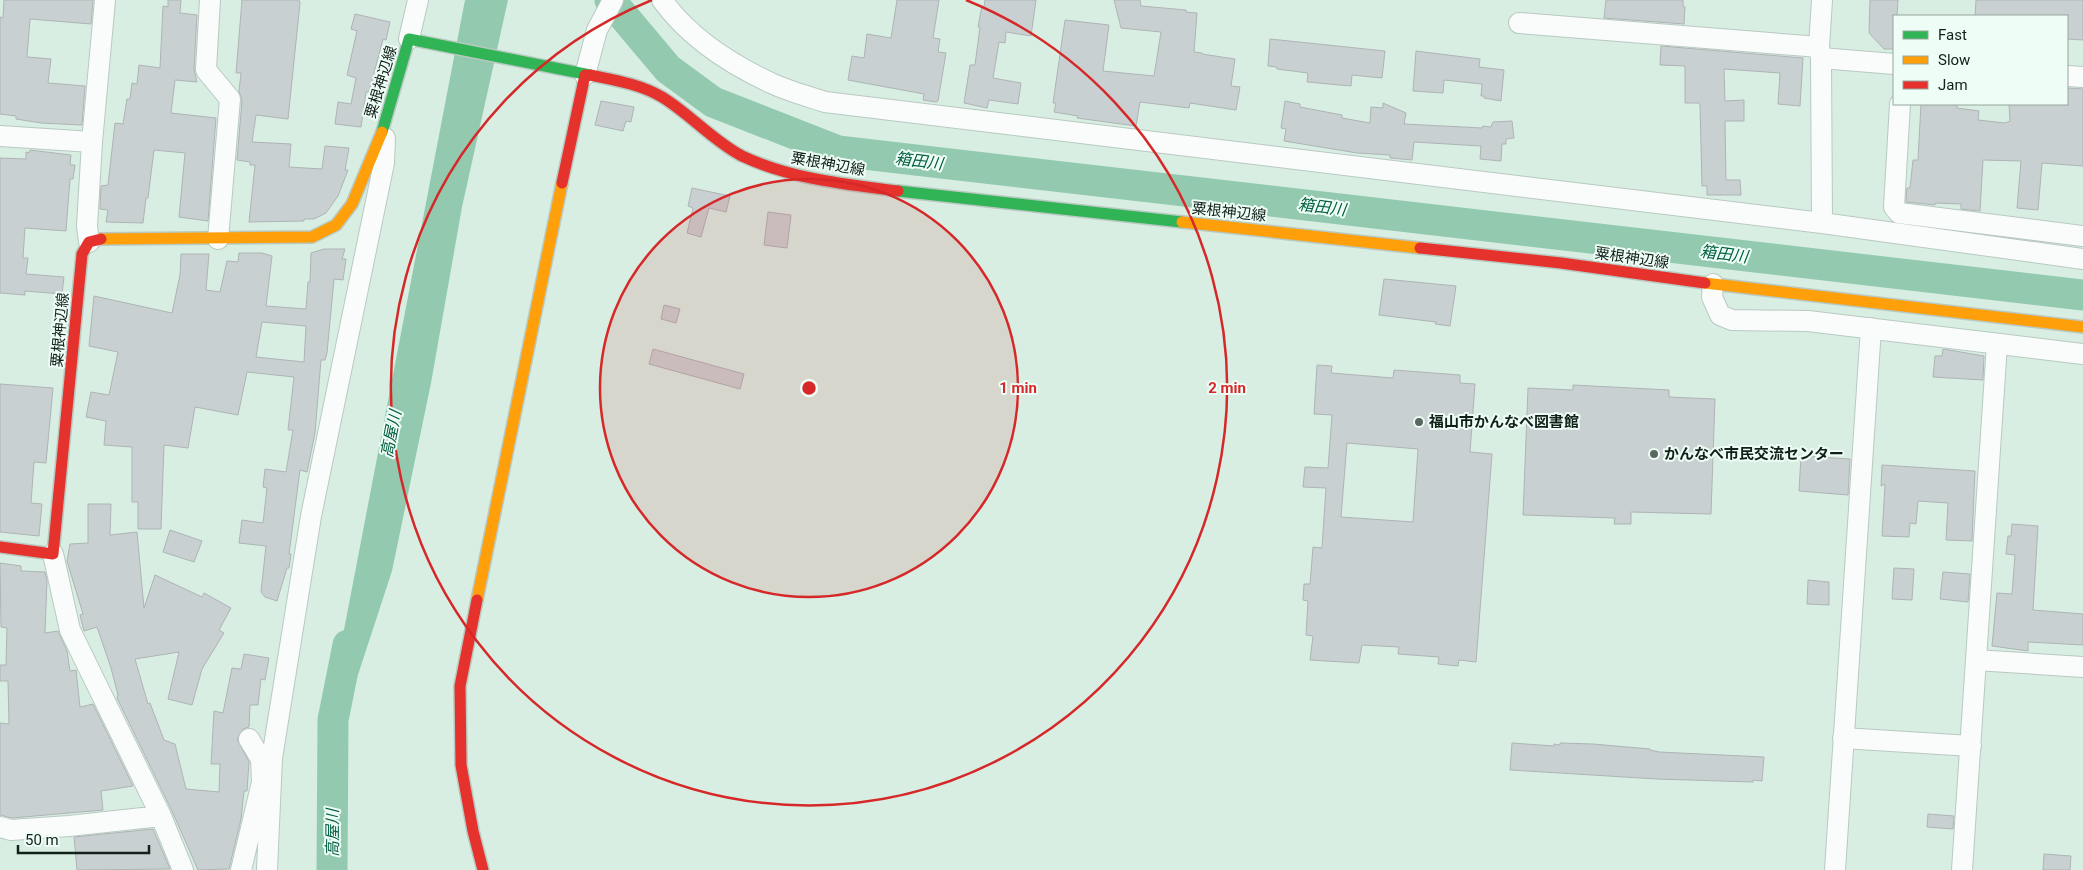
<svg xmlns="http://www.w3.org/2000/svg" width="2083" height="870" font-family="Roboto,'Noto Sans JP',sans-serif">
  <rect width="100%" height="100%" fill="#d8eee3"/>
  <path fill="#93caaf" d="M 465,0 L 508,0 L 462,207 L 431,383 L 392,571 L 353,690 L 333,687 Z"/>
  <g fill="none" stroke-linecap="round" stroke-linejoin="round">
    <path stroke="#93caaf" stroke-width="31" d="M 610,0 L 668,69 L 713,102 L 838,151 L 2083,295
      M 332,870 L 333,720 L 348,645"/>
  </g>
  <path fill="#c9d0d1" stroke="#aeb4b5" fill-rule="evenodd" d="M 4,0 L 93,0 L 91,24 L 30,19 L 27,57 L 51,59 L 48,83 L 85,86 L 82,125 L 41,123 L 16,119 L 16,116 L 0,114 L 0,17 L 3,18 Z
    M 168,0 L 181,0 L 180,13 L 197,15 L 194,69 L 197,82 L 175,80 L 171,113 L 216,118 L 208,221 L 179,217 L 185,153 L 154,150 L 148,198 L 146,198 L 143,223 L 106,222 L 108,210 L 100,209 L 101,186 L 108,185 L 115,123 L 123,124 L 127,99 L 130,99 L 132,83 L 137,84 L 139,65 L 160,68 L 163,6 L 168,7 Z
    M 242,0 L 299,0 L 300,3 L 288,119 L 256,115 L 252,142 L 291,144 L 289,167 L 322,169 L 325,146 L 349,148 L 345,170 L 348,170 L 338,196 L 326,213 L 314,219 L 304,219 L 304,221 L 249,222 L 255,165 L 250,165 L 250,162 L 237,160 L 242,100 L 239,91 L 241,73 L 236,73 Z
    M 897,0 L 939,0 L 933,38 L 940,39 L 938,52 L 946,53 L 938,101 L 936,102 L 923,100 L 924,94 L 848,80 L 852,56 L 864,58 L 867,34 L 891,38 Z
    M 985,0 L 1036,0 L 1031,36 L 1006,32 L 1005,43 L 999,42 L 993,78 L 1021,83 L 1018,104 L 989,100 L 987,108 L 964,103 L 970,65 L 975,65 L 980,27 L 978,27 L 982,6 L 984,7 Z
    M 1114,0 L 1140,0 L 1141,6 L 1186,10 L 1186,12 L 1197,13 L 1194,52 L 1202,53 L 1202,54 L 1235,59 L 1231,86 L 1240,87 L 1236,110 L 1190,103 L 1189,108 L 1140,102 L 1136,126 L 1077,118 L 1078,116 L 1054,112 L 1056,103 L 1053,103 L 1065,20 L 1109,25 L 1103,71 L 1154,76 L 1161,32 L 1121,28 Z
    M 1606,0 L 1683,0 L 1683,6 L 1685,7 L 1684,24 L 1604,18 Z
    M 1870,0 L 1898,0 L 1897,16 L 1894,16 L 1894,49 L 1884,49 L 1869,33 Z
    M 1976,0 L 2083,0 L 2083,40 L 2067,39 L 2067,16 L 1975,16 Z
    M 355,14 L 390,22 L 386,40 L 383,39 L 369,92 L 366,92 L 361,127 L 335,124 L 338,102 L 351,104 L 356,78 L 347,75 L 357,31 L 351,29 Z
    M 1270,39 L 1385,51 L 1382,78 L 1352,75 L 1351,86 L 1307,82 L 1308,73 L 1277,69 L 1277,67 L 1268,66 Z
    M 1661,46 L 1803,58 L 1800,106 L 1778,104 L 1780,73 L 1724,69 L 1725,101 L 1744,100 L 1744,121 L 1725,121 L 1726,180 L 1740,180 L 1741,195 L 1707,195 L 1707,186 L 1702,186 L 1700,105 L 1699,103 L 1685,103 L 1685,66 L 1660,65 Z
    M 1416,51 L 1480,59 L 1479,67 L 1504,70 L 1501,101 L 1484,98 L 1484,96 L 1481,96 L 1482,84 L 1444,80 L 1443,93 L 1413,91 Z
    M 2067,88 L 2083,89 L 2083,166 L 2042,163 L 2038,210 L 2017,208 L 2021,161 L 1983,160 L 1980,211 L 1961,209 L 1961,204 L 1935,203 L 1935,205 L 1906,202 L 1907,188 L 1910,188 L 1913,160 L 1918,160 L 1921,104 L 1957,104 L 1957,108 L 1979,111 L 1978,120 L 2005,123 L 2010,121 L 2009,104 L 2067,104 Z
    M 601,101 L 634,107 L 631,122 L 626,121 L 623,131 L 595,125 Z
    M 1285,101 L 1300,104 L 1300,107 L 1342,115 L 1342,118 L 1370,123 L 1371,107 L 1383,108 L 1383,103 L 1406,113 L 1404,124 L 1482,128 L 1483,126 L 1491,127 L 1493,122 L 1512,121 L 1514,138 L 1506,139 L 1506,144 L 1502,144 L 1501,161 L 1480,159 L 1481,146 L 1414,142 L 1412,160 L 1390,158 L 1390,155 L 1357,153 L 1284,141 L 1286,129 L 1281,128 Z
    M 30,150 L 71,155 L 70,165 L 75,165 L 73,179 L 70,179 L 66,231 L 25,228 L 23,258 L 28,258 L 26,274 L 64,277 L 62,294 L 25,291 L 25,295 L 0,293 L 0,158 L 26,159 L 26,152 L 29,153 Z
    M 692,188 L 730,196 L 726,212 L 709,208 L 701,237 L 687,233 L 693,208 L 688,206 Z
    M 768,212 L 791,215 L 787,248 L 764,245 Z
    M 324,249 L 345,249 L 342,259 L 346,259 L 343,280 L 334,279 L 327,353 L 325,360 L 321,360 L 315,433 L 307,472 L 300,470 L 289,554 L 291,554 L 289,568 L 287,568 L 277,601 L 265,597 L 261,592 L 266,546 L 239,543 L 242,520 L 263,523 L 267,488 L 263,487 L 265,469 L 286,472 L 293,430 L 288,430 L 294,377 L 247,372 L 238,415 L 195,407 L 188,448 L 164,445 L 161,529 L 138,529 L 138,502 L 132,502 L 132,447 L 104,445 L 106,421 L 86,417 L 91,392 L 109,395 L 118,352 L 89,346 L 94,296 L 172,313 L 180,275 L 181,254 L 209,254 L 206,290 L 220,292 L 227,261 L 238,262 L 239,253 L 262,253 L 272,256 L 266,306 L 306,309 L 308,282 L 310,282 L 311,253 ZM 262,322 L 306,326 L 304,362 L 256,357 Z
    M 1384,279 L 1456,286 L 1450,326 L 1435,324 L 1436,322 L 1379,315 Z
    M 664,305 L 680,309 L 676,323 L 661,319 Z
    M 653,349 L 744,374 L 740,389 L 649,364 Z
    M 1943,349 L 1984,356 L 1983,380 L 1933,377 L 1935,356 L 1942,356 Z
    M 1317,365 L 1332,366 L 1331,373 L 1393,378 L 1394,370 L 1460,375 L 1460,383 L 1475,384 L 1470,452 L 1492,454 L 1476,662 L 1459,660 L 1458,666 L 1438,664 L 1439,657 L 1398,654 L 1399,647 L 1362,645 L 1359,663 L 1310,660 L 1313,636 L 1306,635 L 1308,601 L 1303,600 L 1304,584 L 1310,584 L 1313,547 L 1322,548 L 1326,488 L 1303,487 L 1305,467 L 1328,468 L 1332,415 L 1314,414 ZM 1347,443 L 1418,449 L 1413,522 L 1341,517 Z
    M 0,384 L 53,388 L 46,463 L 34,462 L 31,503 L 42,504 L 39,536 L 0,532 Z
    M 1573,385 L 1669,390 L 1669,397 L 1715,399 L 1711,514 L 1631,512 L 1631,524 L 1614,524 L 1615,518 L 1523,515 L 1528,388 L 1573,390 Z
    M 1801,456 L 1850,459 L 1848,495 L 1799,491 Z
    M 1882,465 L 1975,471 L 1972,541 L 1946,540 L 1948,503 L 1918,501 L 1916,524 L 1910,523 L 1909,537 L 1882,536 L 1885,484 L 1881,486 Z
    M 88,504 L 111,504 L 110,535 L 137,532 L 144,608 L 155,575 L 202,597 L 204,593 L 231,608 L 219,630 L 224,633 L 202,669 L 192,705 L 168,699 L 179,652 L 135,659 L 148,704 L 150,703 L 164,740 L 175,744 L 186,789 L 219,792 L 220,764 L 211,764 L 214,711 L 223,713 L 232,668 L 241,669 L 244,654 L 269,658 L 265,680 L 261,679 L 258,705 L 250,705 L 249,727 L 243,729 L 237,739 L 249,762 L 247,791 L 244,791 L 241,819 L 229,869 L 198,870 L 172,811 L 117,698 L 118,695 L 111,668 L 97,627 L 84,631 L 80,615 L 83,614 L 67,561 L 70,544 L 88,543 Z
    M 2012,524 L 2038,526 L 2033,610 L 2083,614 L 2083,645 L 2028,642 L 2028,651 L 1992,646 L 1997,593 L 2012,594 L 2015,555 L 2006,554 L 2008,536 L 2011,536 Z
    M 170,530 L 202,541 L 194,562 L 163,552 Z
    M 0,563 L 21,566 L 21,571 L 45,572 L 47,581 L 45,633 L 58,631 L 67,651 L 70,671 L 76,670 L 80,707 L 93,704 L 133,786 L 101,791 L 103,810 L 12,818 L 0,815 L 0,723 L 9,724 L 8,681 L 0,681 L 0,665 L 6,665 L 7,628 L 1,627 Z
    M 1894,568 L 1914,569 L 1912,600 L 1892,599 Z
    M 1943,572 L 1970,574 L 1968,602 L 1940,599 Z
    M 1808,580 L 1829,582 L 1829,605 L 1807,604 Z
    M 1512,743 L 1554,746 L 1554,744 L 1560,745 L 1560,743 L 1593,744 L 1650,749 L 1650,750 L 1659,752 L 1764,757 L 1762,781 L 1753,780 L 1753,782 L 1657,779 L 1510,770 Z
    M 1928,814 L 1954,816 L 1953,829 L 1927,827 Z
    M 153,829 L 170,869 L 77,870 L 74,837 Z
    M 2044,854 L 2071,856 L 2070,870 L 2043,870 Z"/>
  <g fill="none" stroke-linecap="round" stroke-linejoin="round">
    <defs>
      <path id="street" d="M 210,0 L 206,70 L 230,99 L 218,239
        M 662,0 C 688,36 730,64 771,83 C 788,91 807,96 825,102 L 1822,223 L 2083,259
        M 1822,0 L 1819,47 L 1821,58 L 1822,223
        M 1519,23 L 1819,47
        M 409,39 L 418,0
        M 1821,58 L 1894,64
        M 585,75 L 597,30 L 613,0
        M 2067,76 L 2083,77
        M 1900,104 L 1894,207 L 1899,213 L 2083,236
        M 0,136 L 92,142
        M 89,242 L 87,226 L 92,142 L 105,0
        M 1713,284 L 1712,297 L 1720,315 L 1732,320 L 1808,321 L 2083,354
        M 53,554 L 70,630 L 161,816 L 183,870
        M 1976,660 L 2083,667
        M 1843,738 L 1971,746
        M 0,827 L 11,830 L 69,826 L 161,816
        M 241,870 L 262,782 L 261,759 L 249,739
        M 267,870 L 272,758 L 311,516 L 384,163 L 385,138
        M 1835,870 L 1871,328
        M 1962,870 L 1997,344"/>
      <path id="fast" d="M 382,132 L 409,39 L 590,75
        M 898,191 L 1182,222"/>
      <path id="slow" d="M 1182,222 L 1420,248
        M 101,239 L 312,237 L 336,225 L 352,204 L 382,132
        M 1705,283 L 2083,327
        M 477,600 L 562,183"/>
      <path id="jam" d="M 590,75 C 614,80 640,84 662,97 C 690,114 713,141 742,156 C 791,179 845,184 898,191
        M 562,183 L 585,75
        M 1420,248 L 1561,263 L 1705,283
        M 0,547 L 53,554 L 82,254 L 89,242 L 101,239
        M 477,600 L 460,686 L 461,765 L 473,831 L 483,870"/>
    </defs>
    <use href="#street" stroke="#b9c9c1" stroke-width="22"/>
    <use href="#fast" stroke="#b9c9c1" stroke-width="14"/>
    <use href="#slow" stroke="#b9c9c1" stroke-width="14"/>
    <use href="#jam" stroke="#b9c9c1" stroke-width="14"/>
    <use href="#street" stroke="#f9fcfb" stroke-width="20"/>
    <use href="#fast" stroke="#30b455" stroke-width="11"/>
    <use href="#slow" stroke="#ff9f0a" stroke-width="11"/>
    <use href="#jam" stroke="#e5322d" stroke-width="11"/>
  </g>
  <circle cx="809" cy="388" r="209" fill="#d62828" fill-opacity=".12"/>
  <g fill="none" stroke="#d62828" stroke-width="2.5">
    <circle cx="809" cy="388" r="209"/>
    <path d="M966 0A418 418 0 1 1 652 0"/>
  </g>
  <g fill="#576860" stroke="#eefdf6" stroke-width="2">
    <circle cx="1419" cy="422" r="5"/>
    <circle cx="1654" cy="454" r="5"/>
  </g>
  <g text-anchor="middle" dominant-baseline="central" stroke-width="4" stroke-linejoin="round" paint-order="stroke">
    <g font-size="15" fill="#12201a" stroke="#eefdf6">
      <text transform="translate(381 82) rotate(-73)">粟根神辺線</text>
      <text transform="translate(828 164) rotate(10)">粟根神辺線</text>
      <text transform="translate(1229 212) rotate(6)">粟根神辺線</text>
      <text transform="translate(1632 258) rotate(8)">粟根神辺線</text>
      <text transform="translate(60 330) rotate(-85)">粟根神辺線</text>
    </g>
    <g font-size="15" font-weight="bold" fill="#12201a" stroke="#eefdf6" text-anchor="start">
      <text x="1429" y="422">福山市かんなべ図書館</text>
      <text x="1664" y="454">かんなべ市民交流センター</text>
    </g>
    <g font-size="16" font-style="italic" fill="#005d3f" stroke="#eefdf6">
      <text transform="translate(919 161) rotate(7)">箱田川</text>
      <text transform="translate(1322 207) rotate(7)">箱田川</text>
      <text transform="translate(1724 254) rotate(7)">箱田川</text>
      <text transform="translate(391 434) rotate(-79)">高屋川</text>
      <text transform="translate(332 833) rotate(-90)">高屋川</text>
    </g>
  </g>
  <circle cx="809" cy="388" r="8" fill="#d62828" stroke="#eefdf6" stroke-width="2.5"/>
  <g font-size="15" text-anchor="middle" font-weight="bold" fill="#d62828" stroke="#eefdf6" stroke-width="4" stroke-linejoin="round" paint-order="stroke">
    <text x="1018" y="393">1 min</text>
    <text x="1227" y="393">2 min</text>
  </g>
  <rect x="1893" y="15" width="175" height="90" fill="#eefdf6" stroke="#96a59e"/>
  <rect x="1903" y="31" width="25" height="8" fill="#30b455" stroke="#96a59e"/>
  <text x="1938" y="40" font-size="15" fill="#12201a">Fast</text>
  <rect x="1903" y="56" width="25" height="8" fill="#ff9f0a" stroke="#96a59e"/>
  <text x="1938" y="65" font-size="15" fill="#12201a">Slow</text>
  <rect x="1903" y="81" width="25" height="8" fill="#e5322d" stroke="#96a59e"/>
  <text x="1938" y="90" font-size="15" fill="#12201a">Jam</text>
  <path d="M18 845v8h131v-8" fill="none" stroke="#12201a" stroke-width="2.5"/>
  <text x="25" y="845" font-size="15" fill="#12201a" stroke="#eefdf6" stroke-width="4" paint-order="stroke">50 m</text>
</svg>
